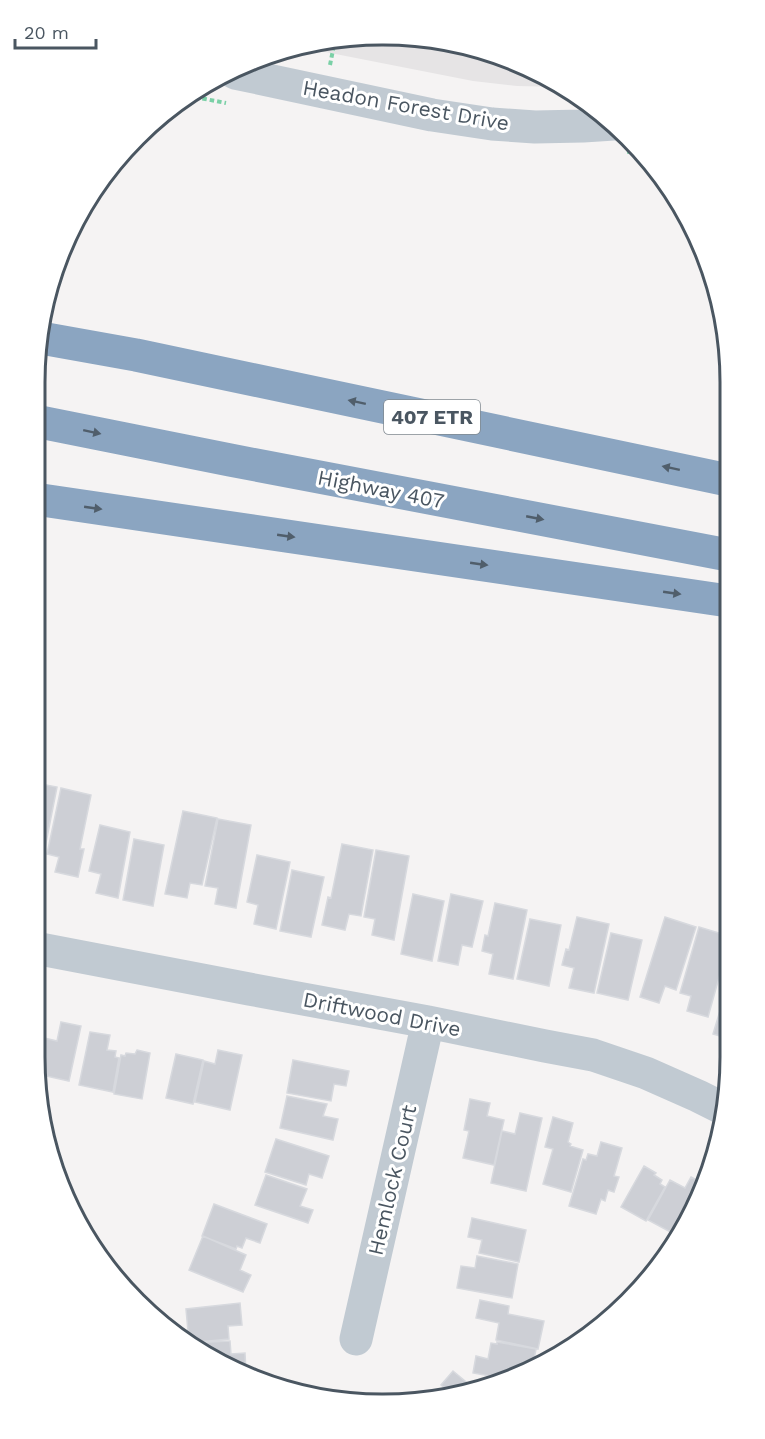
<svg xmlns="http://www.w3.org/2000/svg" width="765" height="1439" font-family="'Work Sans',sans-serif">
  <rect width="100%" height="100%" fill="#f5f3f3"/>
  <path fill="#e6e4e5" d="M 406,35 L 537,71 L 561,87 L 517,86 L 473,81 L 305,48 Z"/>
  <path fill="#cdcfd5" stroke="#d7d9de" stroke-width="1.5" d="M 35,783 L 57,787 L 44,853 L 35,852 Z
    M 61,788 L 91,795 L 80,849 L 84,849 L 78,877 L 55,872 L 59,857 L 47,854 Z
    M 183,811 L 217,818 L 202,885 L 190,883 L 187,898 L 165,894 Z
    M 218,819 L 251,825 L 236,908 L 215,904 L 218,888 L 205,886 Z
    M 100,825 L 130,832 L 118,898 L 96,893 L 101,874 L 89,871 Z
    M 134,839 L 164,845 L 153,906 L 123,900 Z
    M 342,844 L 373,850 L 361,916 L 349,914 L 345,930 L 322,925 L 328,897 L 331,898 Z
    M 376,850 L 409,856 L 394,940 L 372,935 L 375,919 L 364,917 Z
    M 257,855 L 290,862 L 276,929 L 254,924 L 258,905 L 247,902 Z
    M 292,870 L 324,877 L 311,937 L 280,931 Z
    M 413,894 L 444,901 L 432,961 L 401,954 Z
    M 451,894 L 483,901 L 472,947 L 462,945 L 458,965 L 438,961 Z
    M 495,903 L 527,910 L 513,979 L 489,974 L 493,954 L 482,951 L 485,935 L 488,936 Z
    M 577,917 L 609,924 L 594,993 L 569,988 L 574,968 L 562,965 L 566,949 L 569,950 Z
    M 665,917 L 696,927 L 676,990 L 665,986 L 659,1003 L 640,997 Z
    M 530,919 L 561,925 L 549,986 L 517,979 Z
    M 699,927 L 729,936 L 729,942 L 708,1017 L 687,1011 L 691,996 L 680,993 Z
    M 611,933 L 642,940 L 628,1000 L 597,993 Z
    M 729,981 L 730,1039 L 713,1034 Z
    M 61,1022 L 81,1026 L 69,1081 L 37,1074 L 37,1072 L 44,1038 L 57,1041 Z
    M 35,1026 L 44,1027 L 36,1067 L 34,1056 Z
    M 90,1032 L 110,1035 L 107,1050 L 116,1051 L 115,1057 L 119,1058 L 113,1092 L 79,1085 Z
    M 137,1050 L 150,1053 L 142,1099 L 114,1094 L 121,1055 L 125,1056 L 126,1053 L 135,1054 Z
    M 218,1050 L 242,1055 L 230,1110 L 195,1102 L 204,1061 L 215,1064 Z
    M 176,1054 L 203,1060 L 193,1104 L 166,1098 Z
    M 293,1060 L 349,1071 L 346,1086 L 334,1084 L 331,1101 L 287,1093 Z
    M 287,1096 L 327,1104 L 323,1116 L 338,1119 L 333,1140 L 280,1128 Z
    M 470,1099 L 490,1103 L 487,1116 L 504,1120 L 494,1165 L 463,1158 L 469,1131 L 464,1130 Z
    M 520,1113 L 542,1118 L 526,1191 L 491,1183 L 502,1131 L 515,1134 Z
    M 553,1117 L 573,1123 L 568,1142 L 571,1144 L 570,1146 L 583,1150 L 571,1192 L 543,1184 L 553,1149 L 545,1147 Z
    M 276,1139 L 329,1156 L 322,1178 L 309,1174 L 306,1185 L 265,1172 Z
    M 601,1142 L 622,1148 L 614,1176 L 619,1177 L 614,1192 L 608,1190 L 605,1201 L 601,1199 L 596,1214 L 569,1206 L 583,1159 L 586,1160 L 588,1154 L 597,1156 Z
    M 644,1166 L 656,1173 L 654,1175 L 662,1180 L 660,1184 L 665,1187 L 646,1221 L 621,1207 Z
    M 266,1175 L 307,1189 L 300,1206 L 313,1210 L 308,1223 L 255,1205 Z
    M 691,1177 L 702,1183 L 695,1210 L 694,1212 L 690,1210 L 676,1235 L 648,1220 L 670,1180 L 685,1188 Z
    M 214,1204 L 267,1224 L 260,1243 L 246,1238 L 242,1248 L 237,1246 L 236,1249 L 202,1236 Z
    M 472,1218 L 526,1230 L 519,1262 L 479,1253 L 482,1240 L 468,1237 Z
    M 203,1236 L 246,1255 L 240,1270 L 251,1275 L 243,1292 L 189,1270 Z
    M 477,1256 L 518,1264 L 512,1298 L 457,1288 L 461,1266 L 475,1268 Z
    M 480,1300 L 509,1306 L 508,1314 L 544,1321 L 538,1349 L 496,1340 L 499,1323 L 476,1318 Z
    M 240,1303 L 242,1325 L 228,1326 L 229,1339 L 189,1343 L 186,1309 Z
    M 230,1341 L 231,1354 L 245,1353 L 246,1372 L 188,1345 L 188,1343 Z
    M 497,1342 L 536,1349 L 532,1370 L 501,1378 L 473,1373 L 476,1356 L 488,1359 L 491,1343 L 497,1344 Z
    M 453,1371 L 471,1386 L 449,1392 L 441,1385 Z"/>
  <g fill="none" stroke-linecap="round" stroke-linejoin="round">
    <path stroke="#7ad0a6" stroke-width="4" stroke-dasharray="4.5 3" stroke-linecap="butt" d="M 330,65 L 334,45
      M 195,97 L 226,103
      M 627,152 L 638,150"/>
    <path stroke="#c1cad2" stroke-width="33" d="M 235,73 L 432,115 L 492,124 L 535,127 L 583,126 L 614,124
      M 35,948 L 249,989 L 428,1022 L 545,1046 L 593,1055 L 646,1073 L 698,1096 L 722,1108
      M 356,1339 L 428,1022"/>
    <path stroke="#8ba5c1" stroke-width="33" d="M 41,338 L 136,355 L 728,480
      M 35,421 L 230,460 L 728,555
      M 35,499 L 728,601"/>
  </g>
  <defs><path id="oneway-solid" d="M-6-.8H1V-3.2L6.5 0L1 3.2V.8H-6Z" transform="scale(1.5)"/></defs>
  <g fill="#505e6b">
    <use href="#oneway-solid" transform="translate(357 402) rotate(-168)"/>
    <use href="#oneway-solid" transform="translate(92 432) rotate(12)"/>
    <use href="#oneway-solid" transform="translate(671 468) rotate(-168)"/>
    <use href="#oneway-solid" transform="translate(93 508) rotate(8)"/>
    <use href="#oneway-solid" transform="translate(535 518) rotate(11)"/>
    <use href="#oneway-solid" transform="translate(286 536) rotate(8)"/>
    <use href="#oneway-solid" transform="translate(479 564) rotate(8)"/>
    <use href="#oneway-solid" transform="translate(672 593) rotate(8)"/>
  </g>
  <g text-anchor="middle" dominant-baseline="central" stroke-width="6" stroke-linejoin="round" paint-order="stroke">
    <rect fill="#fff" stroke="#808990" stroke-width="1.5" x="384" y="400" width="96" height="34" rx="4.5"/>
    <g font-size="20" font-weight="bold" fill="#4a5661">
      <text x="432" y="417">407 ETR</text>
    </g>
    <g font-size="21" fill="#4a5661" stroke="#fff">
      <text transform="translate(406 105) rotate(10)">Headon Forest Drive</text>
      <text transform="translate(381 489) rotate(11)">Highway 407</text>
      <text transform="translate(382 1014) rotate(11)">Driftwood Drive</text>
      <text transform="translate(392 1180) rotate(-77)">Hemlock Court</text>
    </g>
  </g>
  <path d="M0 0H765V1439H0ZM382 45H383A337 337 0 0 1 720 382V1057A337 337 0 0 1 383 1394H382A337 337 0 0 1 45 1057V382A337 337 0 0 1 382 45Z" fill="#fff" fill-rule="evenodd"/>
  <path fill="none" stroke="#4a5661" stroke-width="3" d="M382 45H383A337 337 0 0 1 720 382V1057A337 337 0 0 1 383 1394H382A337 337 0 0 1 45 1057V382A337 337 0 0 1 382 45Z"/>
  <path d="M15 39v9h81v-9" fill="none" stroke="#4a5661" stroke-width="3"/>
  <text x="24" y="39" font-size="18" fill="#4a5661" stroke="#ffffff" stroke-width="4.5" paint-order="stroke">20 m</text>
</svg>
